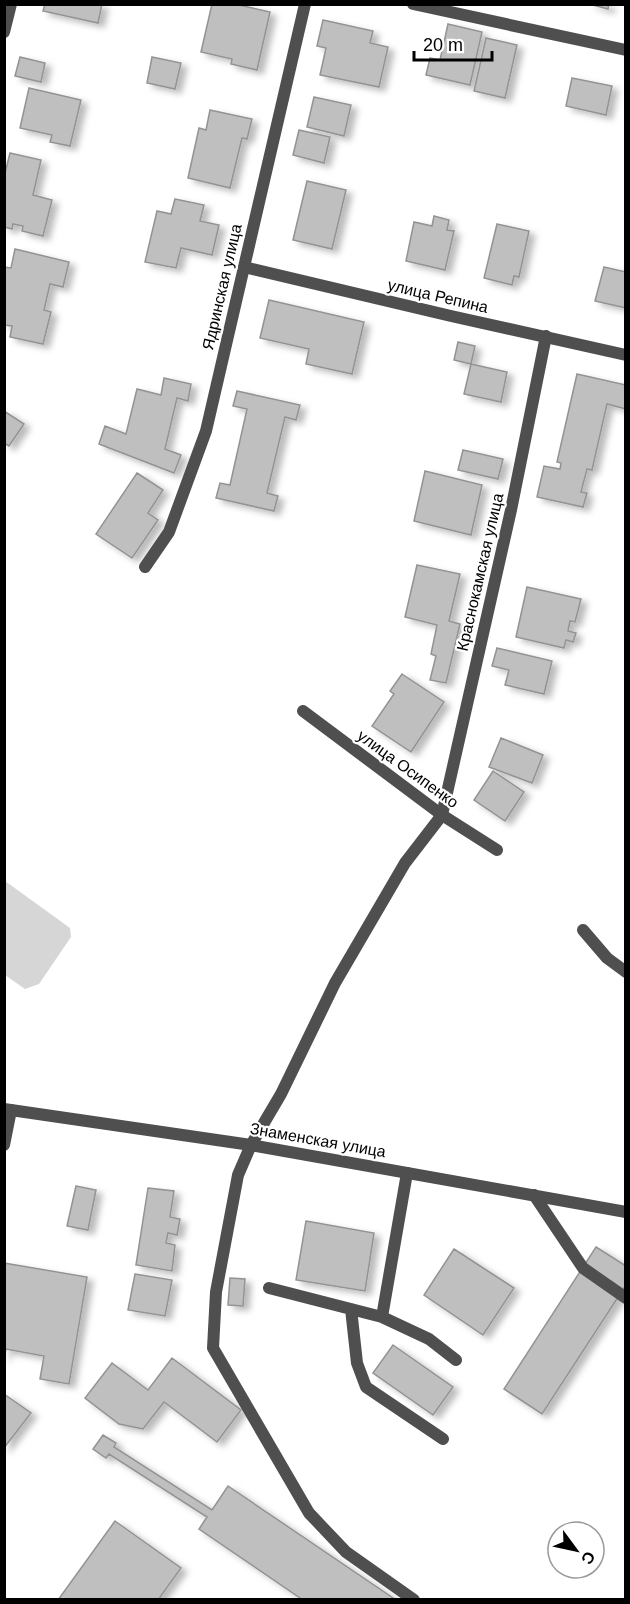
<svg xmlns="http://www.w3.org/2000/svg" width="630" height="1604" font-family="Helvetica,sans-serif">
  <defs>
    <filter id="shadow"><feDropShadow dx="6" dy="4" stdDeviation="3" flood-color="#0004"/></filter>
  </defs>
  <rect width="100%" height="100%" fill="#fff"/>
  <path fill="#d6d6d6" d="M 5,881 L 70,928 L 71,937 L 39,984 L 25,989 L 5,975 Z"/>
  <path fill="#bfbfbf" stroke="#939393" stroke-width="1.5" filter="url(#shadow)" d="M 45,4 L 102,4 L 98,23 L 43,11 Z
    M 212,4 L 235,4 L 270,12 L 257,70 L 231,64 L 232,59 L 201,52 Z
    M 589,4 L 609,4 L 608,9 Z
    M 323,20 L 373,31 L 370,43 L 388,47 L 379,87 L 320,75 L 326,48 L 317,46 Z
    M 448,24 L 482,32 L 470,85 L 426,75 L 430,58 L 440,60 Z
    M 486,38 L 517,45 L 505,98 L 474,91 Z
    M 20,57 L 45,63 L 41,82 L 15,76 Z
    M 152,57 L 181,63 L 175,89 L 147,83 Z
    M 572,78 L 612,86 L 606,115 L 566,106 Z
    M 29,88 L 81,100 L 70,146 L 50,142 L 52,135 L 20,128 Z
    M 314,97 L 351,105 L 344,136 L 307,127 Z
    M 210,110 L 252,119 L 247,139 L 242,138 L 230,188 L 188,178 L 199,128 L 206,130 Z
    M 299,130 L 330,137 L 324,163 L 293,155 Z
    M 10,153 L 41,160 L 33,195 L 52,200 L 43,236 L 22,231 L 23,226 L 13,224 L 12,229 L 4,227 L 4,177 Z
    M 307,181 L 346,190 L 332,249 L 293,240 Z
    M 175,199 L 204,205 L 200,221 L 219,225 L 212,255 L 181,248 L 176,268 L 145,262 L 157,211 L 171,214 Z
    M 434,216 L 449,220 L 447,230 L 454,231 L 445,270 L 406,261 L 414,222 L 432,226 Z
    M 497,224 L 529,231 L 519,277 L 514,276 L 512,285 L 484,278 Z
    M 15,249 L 69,262 L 63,287 L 50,284 L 44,310 L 51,312 L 43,344 L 10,337 L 12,326 L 4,325 L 4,267 L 11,268 Z
    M 604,267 L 626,272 L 626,308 L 595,301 Z
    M 269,300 L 364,322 L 352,374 L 306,364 L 309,349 L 260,338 Z
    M 458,342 L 475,346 L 471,364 L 454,360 Z
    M 471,364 L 507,372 L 501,402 L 464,394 Z
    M 577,374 L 626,385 L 626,409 L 607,404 L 592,470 L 587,469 L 581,492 L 587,493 L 583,507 L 537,497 L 544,466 L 560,469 L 561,463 L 557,462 Z
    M 164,378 L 191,384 L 188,401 L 177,398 L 165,449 L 181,455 L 174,473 L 99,444 L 105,426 L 126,434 L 137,389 L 161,395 Z
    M 237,391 L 300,405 L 296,420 L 285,417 L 267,493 L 278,496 L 274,511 L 216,498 L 220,483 L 230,485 L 247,409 L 233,406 Z
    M 4,411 L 24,424 L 9,446 L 4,443 Z
    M 463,450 L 503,459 L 498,479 L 458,470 Z
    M 425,471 L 482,485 L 471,535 L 414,521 Z
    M 137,473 L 163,490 L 148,513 L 158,520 L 132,558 L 96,534 Z
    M 417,565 L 460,574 L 449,621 L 460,624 L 446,683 L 430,680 L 436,656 L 431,654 L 437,625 L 405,617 Z
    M 527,587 L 581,599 L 575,622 L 570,621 L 568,631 L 576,633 L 573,642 L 566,640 L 564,648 L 516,637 Z
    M 497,648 L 552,661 L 544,694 L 505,685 L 509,670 L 492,666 Z
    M 402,674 L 444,702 L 411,752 L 372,726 L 394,694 L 390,691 Z
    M 501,738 L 543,755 L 532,783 L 489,767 Z
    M 493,771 L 524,792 L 505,821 L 474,800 Z
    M 76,1186 L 96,1190 L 88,1230 L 67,1226 Z
    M 148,1188 L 174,1191 L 170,1217 L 180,1219 L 177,1235 L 168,1233 L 166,1243 L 175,1245 L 172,1271 L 136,1265 Z
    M 306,1221 L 374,1233 L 365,1291 L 296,1280 Z
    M 596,1247 L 626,1266 L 626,1285 L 542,1414 L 504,1389 Z
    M 454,1249 L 514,1288 L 483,1335 L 424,1295 Z
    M 4,1263 L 87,1277 L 69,1384 L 40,1379 L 44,1356 L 6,1349 L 4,1358 Z
    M 135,1274 L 172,1280 L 165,1316 L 128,1310 Z
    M 230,1278 L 245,1279 L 243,1306 L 228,1305 Z
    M 393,1345 L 453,1387 L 433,1415 L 373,1373 Z
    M 172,1358 L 241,1410 L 217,1442 L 164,1402 L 143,1429 L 119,1424 L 85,1398 L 112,1363 L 148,1390 Z
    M 4,1394 L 31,1413 L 4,1448 Z
    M 103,1435 L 116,1443 L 114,1447 L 212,1510 L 228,1486 L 396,1600 L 303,1600 L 199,1529 L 207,1517 L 109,1454 L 106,1458 L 93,1449 Z
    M 115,1521 L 181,1568 L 158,1600 L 58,1600 Z"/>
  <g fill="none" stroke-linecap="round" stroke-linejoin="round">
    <path stroke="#4f4f4f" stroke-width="12" d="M 4,1145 L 11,1110
      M 534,1195 L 583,1268 L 626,1298
      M 269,1288 L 382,1317 L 407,1173
      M 351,1309 L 357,1363 L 366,1387 L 443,1439
      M 382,1317 L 429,1339 L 456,1360
      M 414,1600 L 346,1552 L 309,1513 L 213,1348 L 216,1292 L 238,1175 L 251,1145 L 281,1094 L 335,983 L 405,863 L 442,815"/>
    <path stroke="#4f4f4f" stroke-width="12" d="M 413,4 L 626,50
      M 4,32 L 11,4
      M 244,267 L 451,316 L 626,355
      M 145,567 L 169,532 L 206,431 L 305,4
      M 303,711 L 442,815 L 497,850
      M 442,815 L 511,510 L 546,336
      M 583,930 L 607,958 L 626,972
      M 4,1109 L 251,1145 L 626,1212"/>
  </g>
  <g text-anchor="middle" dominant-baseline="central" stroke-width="4.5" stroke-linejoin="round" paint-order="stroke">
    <g font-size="16" fill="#000" stroke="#fff">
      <text transform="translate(222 287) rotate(-77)">Ядринская улица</text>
      <text transform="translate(438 296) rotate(13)">улица Репина</text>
      <text transform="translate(480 572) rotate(-77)">Краснокамская улица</text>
      <text transform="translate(408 769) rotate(36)">улица Осипенко</text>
      <text transform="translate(318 1140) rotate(10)">Знаменская улица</text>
    </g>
  </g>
  <rect width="630" height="1604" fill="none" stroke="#000000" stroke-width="12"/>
  <g transform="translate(576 1550) rotate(123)"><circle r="28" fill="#ffffff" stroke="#999999" stroke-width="1.5"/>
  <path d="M0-4.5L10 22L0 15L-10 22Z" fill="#000000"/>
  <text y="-9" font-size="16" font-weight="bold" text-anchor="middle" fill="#000000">С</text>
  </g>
  <path d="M414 51v9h78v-9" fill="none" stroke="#000000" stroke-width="3"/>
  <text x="423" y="51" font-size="18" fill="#000000" stroke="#ffffff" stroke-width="4.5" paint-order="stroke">20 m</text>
</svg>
